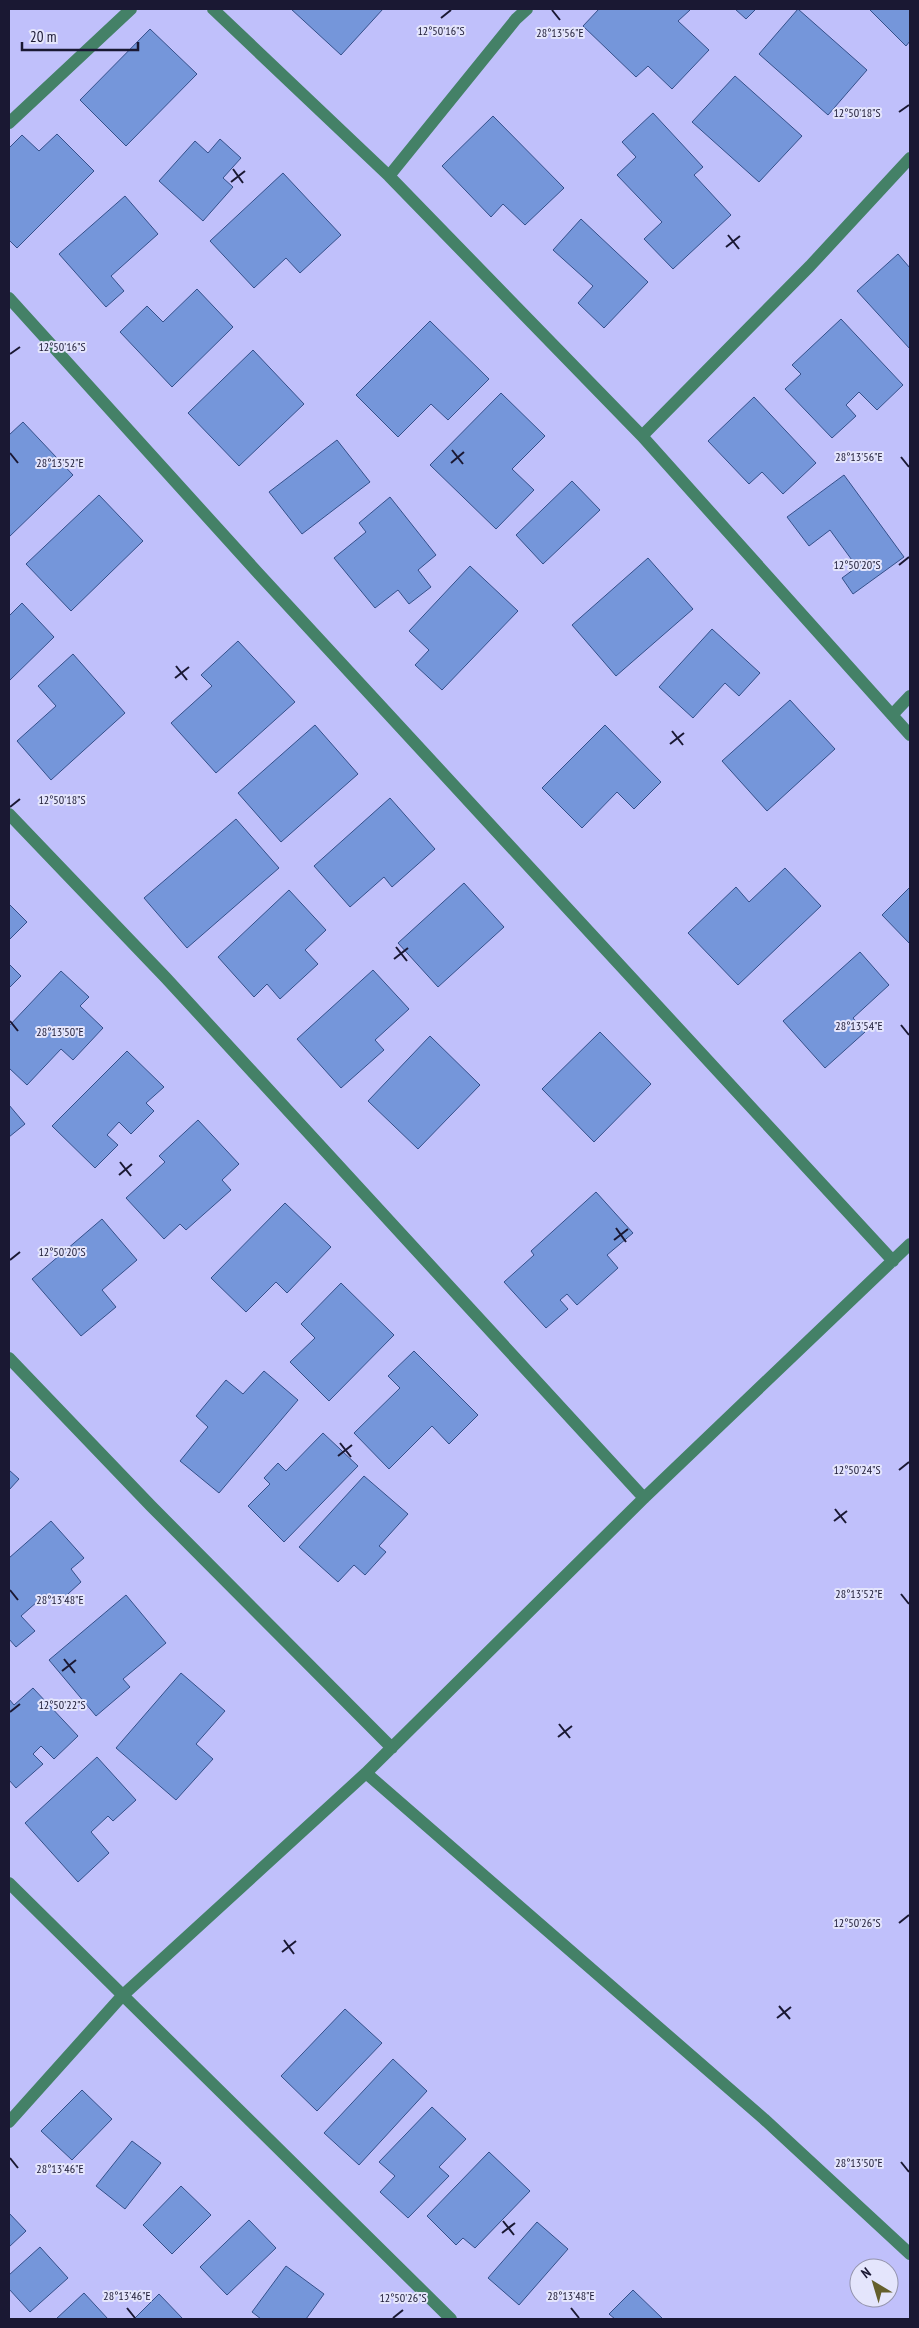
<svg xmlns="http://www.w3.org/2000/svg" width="919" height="2328" font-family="'PT Sans Narrow',sans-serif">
  <rect width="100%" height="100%" fill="#c0c0fb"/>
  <path fill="#7596da" stroke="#35508b" d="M 291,9 L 383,9 L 341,55 Z
    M 599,9 L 688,9 L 690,10 L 678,21 L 709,50 L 672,89 L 648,66 L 636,77 L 583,26 Z
    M 735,9 L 756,9 L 746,19 Z
    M 798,9 L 867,70 L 828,115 L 759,54 Z
    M 869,9 L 910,9 L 910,41 L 906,46 Z
    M 150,29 L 197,74 L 126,146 L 80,100 Z
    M 735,76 L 802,136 L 759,182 L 692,122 Z
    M 653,113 L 703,167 L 694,175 L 731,215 L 673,269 L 644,239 L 662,222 L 617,175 L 636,157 L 622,142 Z
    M 493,116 L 564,188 L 525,225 L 503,204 L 491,217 L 442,166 Z
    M 57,134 L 94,171 L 17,248 L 9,240 L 9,148 L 22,135 L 39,151 Z
    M 220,139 L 241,158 L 223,178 L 233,187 L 203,221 L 159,181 L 195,141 L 208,153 Z
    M 283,173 L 341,235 L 300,273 L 286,258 L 254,288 L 210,241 Z
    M 125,196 L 158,234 L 111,276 L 124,291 L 106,307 L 59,254 Z
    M 581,219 L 648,282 L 604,328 L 578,303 L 593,286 L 553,250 Z
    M 898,254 L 910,268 L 910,349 L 857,291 Z
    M 197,289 L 233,327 L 172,387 L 120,332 L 147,306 L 163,322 Z
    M 841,319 L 903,385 L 877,410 L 859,392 L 846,405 L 856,416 L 832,438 L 785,389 L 801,374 L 792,365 Z
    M 430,321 L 489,379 L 448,420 L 431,404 L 398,437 L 356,395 Z
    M 253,350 L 304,404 L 239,466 L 188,413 Z
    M 501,393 L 545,436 L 512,469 L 534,490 L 496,529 L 430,465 Z
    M 754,397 L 816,463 L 783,494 L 762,472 L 749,484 L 708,441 Z
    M 23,422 L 73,475 L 9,537 L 9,435 Z
    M 337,440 L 370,482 L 302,534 L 269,492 Z
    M 844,475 L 904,557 L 853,594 L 842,578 L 857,567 L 830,530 L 809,546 L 787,517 Z
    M 572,481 L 600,510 L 543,564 L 516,535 Z
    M 99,495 L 143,541 L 71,611 L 26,564 Z
    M 390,497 L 436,555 L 418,570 L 431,587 L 409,604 L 398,590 L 375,608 L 334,558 L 366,532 L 359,523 Z
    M 648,558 L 693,609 L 616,676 L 572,625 Z
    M 470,566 L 518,611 L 442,690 L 415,665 L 429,650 L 409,631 Z
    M 22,603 L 54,637 L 9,681 L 9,616 Z
    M 712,629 L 760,673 L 739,696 L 725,683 L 693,718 L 659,687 Z
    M 238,641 L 295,702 L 216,773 L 171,723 L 212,686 L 201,675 Z
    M 73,654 L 125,713 L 51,780 L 17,741 L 56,706 L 38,686 Z
    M 790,700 L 835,749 L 767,811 L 722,761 Z
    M 315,725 L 358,774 L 281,842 L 238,793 Z
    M 605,725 L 661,782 L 634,809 L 617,792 L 582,828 L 542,788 Z
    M 390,798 L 435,849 L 392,887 L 384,877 L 350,907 L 314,866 Z
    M 236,819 L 279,868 L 187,948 L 144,898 Z
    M 785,868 L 821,906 L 738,985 L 688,933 L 736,887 L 749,902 Z
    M 464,883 L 504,927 L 438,987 L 398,943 Z
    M 910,887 L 910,944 L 882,915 Z
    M 289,890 L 326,930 L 305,950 L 318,964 L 280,999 L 267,984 L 254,997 L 218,957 Z
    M 9,904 L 27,922 L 9,940 Z
    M 860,952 L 889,985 L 853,1018 L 865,1032 L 825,1068 L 783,1021 Z
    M 9,964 L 21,976 L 9,988 Z
    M 373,970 L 409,1009 L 375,1040 L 384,1050 L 341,1088 L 297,1039 Z
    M 61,971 L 89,997 L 80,1006 L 103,1028 L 73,1060 L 61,1049 L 27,1085 L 9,1068 L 9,1026 Z
    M 600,1032 L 651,1084 L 594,1142 L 542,1089 Z
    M 430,1036 L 480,1085 L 418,1149 L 368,1101 Z
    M 127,1051 L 164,1087 L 146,1103 L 154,1111 L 131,1134 L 119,1122 L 107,1135 L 118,1145 L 95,1168 L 52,1126 Z
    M 9,1105 L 25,1124 L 9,1137 Z
    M 198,1120 L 239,1164 L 222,1180 L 231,1190 L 186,1230 L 180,1224 L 164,1239 L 126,1198 L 165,1162 L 159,1156 Z
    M 596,1192 L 633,1233 L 607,1255 L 618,1268 L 577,1305 L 567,1294 L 560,1300 L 568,1309 L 546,1328 L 504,1282 L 534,1255 L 531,1251 Z
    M 285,1203 L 331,1247 L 287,1293 L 276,1282 L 246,1312 L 211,1278 Z
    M 102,1219 L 137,1260 L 102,1290 L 116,1307 L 81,1336 L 32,1279 Z
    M 341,1283 L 394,1335 L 329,1401 L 290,1362 L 315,1338 L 301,1324 Z
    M 414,1351 L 478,1415 L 449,1444 L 432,1426 L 389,1469 L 354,1433 L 400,1388 L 388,1376 Z
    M 264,1371 L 298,1400 L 219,1493 L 180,1461 L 208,1427 L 196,1416 L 226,1380 L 243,1394 Z
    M 323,1433 L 358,1466 L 284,1542 L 248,1506 L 270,1484 L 264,1478 L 278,1463 L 286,1471 Z
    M 9,1470 L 19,1479 L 9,1490 Z
    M 364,1476 L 408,1514 L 379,1546 L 386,1552 L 365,1575 L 354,1565 L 338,1582 L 299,1547 Z
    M 51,1521 L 84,1558 L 71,1569 L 81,1582 L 56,1605 L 46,1594 L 21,1616 L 35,1631 L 16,1647 L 9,1639 L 9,1558 Z
    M 126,1595 L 166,1643 L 123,1679 L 130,1687 L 96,1716 L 49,1660 Z
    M 181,1673 L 225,1711 L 196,1744 L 213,1759 L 176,1800 L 116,1748 Z
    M 33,1688 L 78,1736 L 54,1759 L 41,1746 L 33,1754 L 43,1764 L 16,1788 L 9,1780 L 9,1699 L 14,1705 Z
    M 97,1757 L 136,1800 L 113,1821 L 108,1816 L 91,1832 L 109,1853 L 78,1882 L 25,1823 Z
    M 345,2009 L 382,2043 L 317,2111 L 281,2076 Z
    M 393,2059 L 427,2091 L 359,2165 L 324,2133 Z
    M 82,2090 L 112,2119 L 72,2160 L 41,2131 Z
    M 432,2107 L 466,2139 L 439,2167 L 449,2176 L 408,2218 L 380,2192 L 395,2176 L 379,2162 Z
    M 132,2141 L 161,2163 L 125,2209 L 96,2186 Z
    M 489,2152 L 530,2191 L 475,2248 L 463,2238 L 456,2245 L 427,2216 Z
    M 181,2186 L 211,2215 L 172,2254 L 143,2225 Z
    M 9,2213 L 26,2231 L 9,2247 Z
    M 249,2220 L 276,2248 L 227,2295 L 200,2267 Z
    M 537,2222 L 568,2249 L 519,2305 L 488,2278 Z
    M 40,2247 L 68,2278 L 30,2312 L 9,2289 L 9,2275 Z
    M 286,2266 L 324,2294 L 306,2319 L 261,2319 L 252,2312 Z
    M 633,2290 L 663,2319 L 615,2319 L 609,2314 Z
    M 84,2293 L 108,2319 L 56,2319 Z
    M 159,2294 L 183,2319 L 134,2319 Z"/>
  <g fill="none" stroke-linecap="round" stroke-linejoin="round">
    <path stroke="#448167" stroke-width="12" d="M 213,9 L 389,176 L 642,436 L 910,735
      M 9,123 L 131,9
      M 389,176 L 516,19 L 527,9
      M 9,298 L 258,573 L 893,1261
      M 642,436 L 810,266 L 910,158
      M 892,715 L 910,696
      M 9,814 L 166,978 L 644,1498
      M 910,1244 L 644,1498 L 366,1773 L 764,2119 L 910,2254
      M 9,1358 L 151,1506 L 392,1748
      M 9,1883 L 451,2319
      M 9,2122 L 122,1996 L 366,1773"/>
  </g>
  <path fill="none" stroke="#1a1833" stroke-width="2" d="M 552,10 L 560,20M 441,18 L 451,10M 899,112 L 909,105M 233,169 L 243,183M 231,182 L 245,171M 728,235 L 739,249M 726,247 L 740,236M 10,354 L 20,347M 452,450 L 463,464M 10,453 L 18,463M 901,457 L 909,467M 451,463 L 464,452M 899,565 L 909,557M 176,666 L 187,680M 175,678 L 189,667M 672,731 L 683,745M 670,744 L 684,733M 10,807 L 20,799M 396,947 L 407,961M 394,959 L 408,948M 10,1021 L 18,1031M 901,1025 L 909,1035M 120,1162 L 131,1176M 119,1175 L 132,1164M 616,1228 L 626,1242M 614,1240 L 628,1229M 10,1260 L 20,1252M 340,1443 L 351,1457M 338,1456 L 352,1445M 899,1470 L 909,1462M 835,1509 L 846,1523M 834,1521 L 847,1511M 10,1590 L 18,1600M 901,1594 L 909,1604M 64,1659 L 75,1673M 62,1671 L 76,1660M 10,1712 L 20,1704M 559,1724 L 570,1738M 558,1737 L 572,1726M 899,1923 L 909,1915M 284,1940 L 294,1954M 282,1952 L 296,1941M 779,2006 L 790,2019M 777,2018 L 791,2007M 10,2158 L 18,2168M 901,2162 L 909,2172M 503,2221 L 514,2235M 502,2233 L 515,2223M 127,2308 L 135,2318M 571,2308 L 579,2318M 393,2318 L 403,2310"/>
  <g font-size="12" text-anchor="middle" fill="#1a1833" stroke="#e4e5fc" stroke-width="4" stroke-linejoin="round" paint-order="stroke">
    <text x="441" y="35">12°50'16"S</text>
    <text x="560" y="37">28°13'56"E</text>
    <text x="857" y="117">12°50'18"S</text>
    <text x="62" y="351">12°50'16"S</text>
    <text x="859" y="461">28°13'56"E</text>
    <text x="60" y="467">28°13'52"E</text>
    <text x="857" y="569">12°50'20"S</text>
    <text x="62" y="804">12°50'18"S</text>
    <text x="859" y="1030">28°13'54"E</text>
    <text x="60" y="1036">28°13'50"E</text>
    <text x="62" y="1256">12°50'20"S</text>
    <text x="857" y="1474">12°50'24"S</text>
    <text x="859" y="1598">28°13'52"E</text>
    <text x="60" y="1604">28°13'48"E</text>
    <text x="62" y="1709">12°50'22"S</text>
    <text x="857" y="1927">12°50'26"S</text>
    <text x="859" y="2167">28°13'50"E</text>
    <text x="60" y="2173">28°13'46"E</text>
    <text x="127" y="2300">28°13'46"E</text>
    <text x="571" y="2300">28°13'48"E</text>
    <text x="403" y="2302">12°50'26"S</text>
  </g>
  <rect width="919" height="2328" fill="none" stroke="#1a1833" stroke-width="20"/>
  <g transform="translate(874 2283) rotate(322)"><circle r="24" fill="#e4e5fc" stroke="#9393ac"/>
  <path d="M0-4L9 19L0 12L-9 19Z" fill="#645f2c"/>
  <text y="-8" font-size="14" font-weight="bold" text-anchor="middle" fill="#1a1833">N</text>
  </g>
  <path d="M22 42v8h116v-8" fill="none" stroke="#1a1833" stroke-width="2.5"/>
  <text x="30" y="42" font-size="15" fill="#1a1833" stroke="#e4e5fc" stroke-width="4" paint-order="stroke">20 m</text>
</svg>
